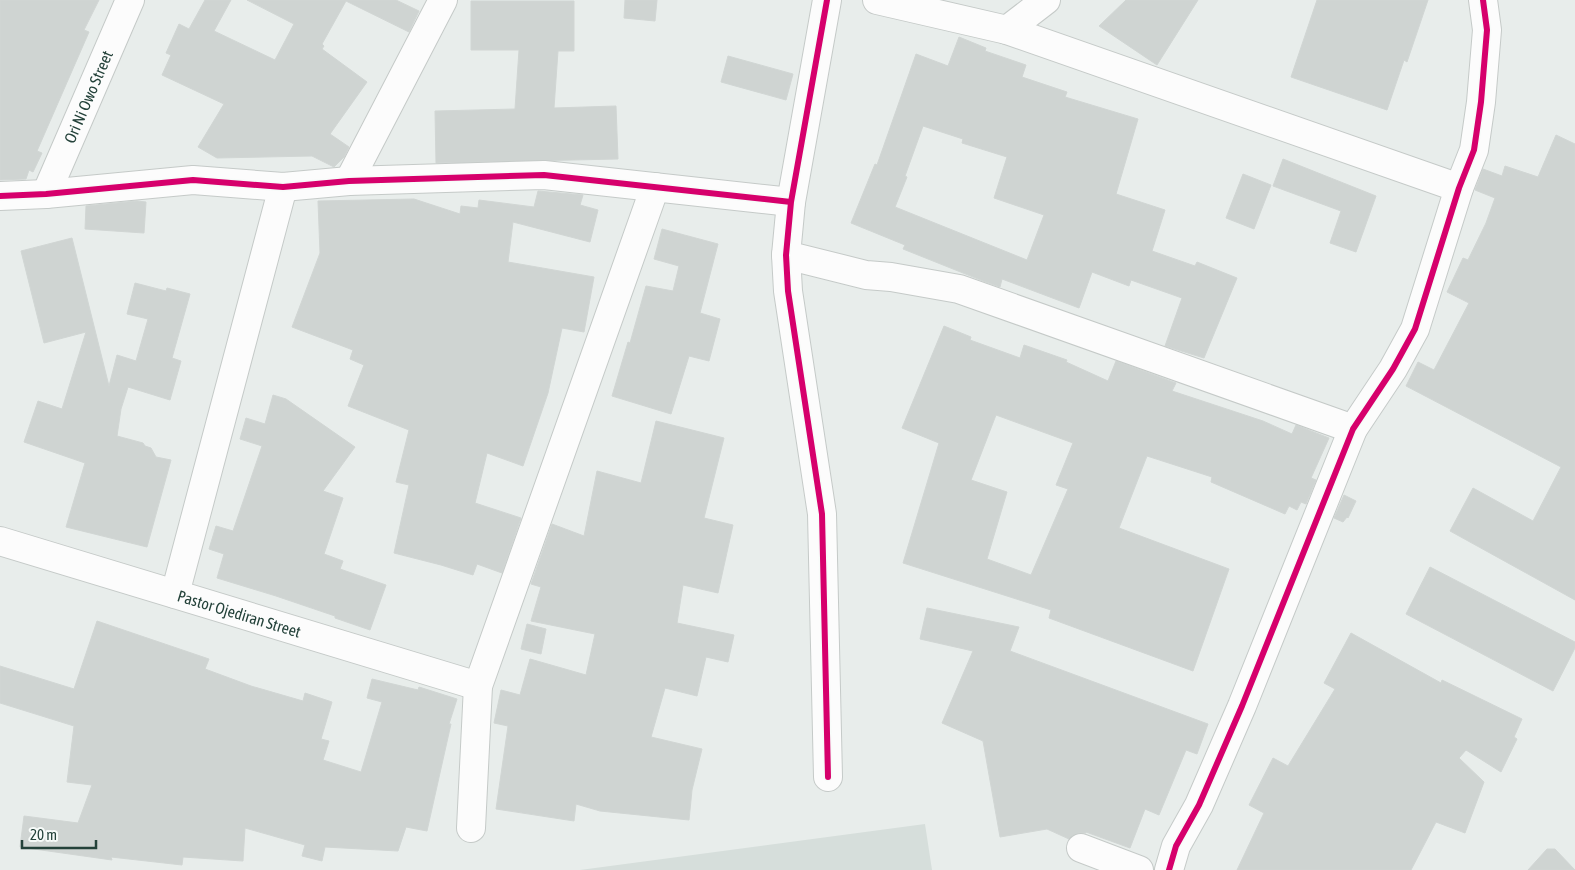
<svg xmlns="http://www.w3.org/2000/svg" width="1575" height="870" font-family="'Asap Condensed',sans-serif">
  <rect width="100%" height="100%" fill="#e8edeb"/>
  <path fill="#d6dedb" d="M 925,824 L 932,870 L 580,870 Z"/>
  <path fill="#cfd4d2" stroke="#d1d6d4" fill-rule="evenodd" d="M 0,0 L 99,0 L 84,30 L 89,32 L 37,151 L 42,153 L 33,172 L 29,170 L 26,179 L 0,180 Z
    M 205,0 L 231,0 L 214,31 L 275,60 L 294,24 L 247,0 L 396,0 L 419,11 L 409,32 L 346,1 L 322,44 L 324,46 L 322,49 L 367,82 L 330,134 L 349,147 L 344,157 L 334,167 L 312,156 L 217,158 L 198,147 L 224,104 L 162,75 L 171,55 L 166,53 L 179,24 L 189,29 Z
    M 625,0 L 657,0 L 655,21 L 624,18 Z
    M 1126,0 L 1198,0 L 1157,65 L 1099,26 Z
    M 1317,0 L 1428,0 L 1407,62 L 1404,60 L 1387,110 L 1291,77 Z
    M 471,1 L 574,1 L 574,51 L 558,51 L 554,108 L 616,106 L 618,159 L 436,163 L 435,111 L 515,109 L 519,50 L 471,50 Z
    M 959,37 L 986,48 L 985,51 L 1026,65 L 1022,77 L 1067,92 L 1065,97 L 1138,119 L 1116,194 L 1165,210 L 1152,251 L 1195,266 L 1197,262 L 1237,278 L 1204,358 L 1165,346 L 1182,298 L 1131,280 L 1129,286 L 1092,272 L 1079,308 L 1002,279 L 1000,287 L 983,281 L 903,249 L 905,245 L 851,223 L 875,164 L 877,165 L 916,54 L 948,66 ZM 923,126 L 963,139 L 962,143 L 1007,157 L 994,198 L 1044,215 L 1027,260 L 895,207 L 907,177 L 905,176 Z
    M 728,56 L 793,74 L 786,100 L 721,82 Z
    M 1556,135 L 1575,144 L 1575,600 L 1450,531 L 1473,488 L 1533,521 L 1561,467 L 1406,386 L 1418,362 L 1434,370 L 1469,303 L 1447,292 L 1463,258 L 1468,260 L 1486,223 L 1495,198 L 1475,190 L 1483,169 L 1502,176 L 1505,166 L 1538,177 Z
    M 1283,159 L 1376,196 L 1356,252 L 1330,243 L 1341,211 L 1273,186 Z
    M 1243,174 L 1271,185 L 1254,229 L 1226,218 Z
    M 538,191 L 583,195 L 580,205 L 598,210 L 590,242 L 513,222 L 508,262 L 594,277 L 584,332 L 562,328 L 548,393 L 523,466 L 487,453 L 475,503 L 521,518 L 502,573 L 477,564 L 473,575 L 441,565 L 394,553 L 409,485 L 396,482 L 409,430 L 348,406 L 364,365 L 350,359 L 353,350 L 292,327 L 320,253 L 318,201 L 414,199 L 460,214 L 461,206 L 478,208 L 479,200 L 534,207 Z
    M 137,201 L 146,202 L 144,233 L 85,229 L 86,206 Z
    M 662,229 L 718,244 L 700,313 L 720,319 L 709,361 L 689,356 L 671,414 L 612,396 L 628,342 L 630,343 L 646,286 L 673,291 L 679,266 L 654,259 Z
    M 72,238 L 109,386 L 117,355 L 136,361 L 148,319 L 127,314 L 135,283 L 166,291 L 167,288 L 190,294 L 172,358 L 181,361 L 170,400 L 128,387 L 121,409 L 117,436 L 143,443 L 145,446 L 151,448 L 156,457 L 171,460 L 147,547 L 66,527 L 85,463 L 24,442 L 38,401 L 62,409 L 86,332 L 44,343 L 21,251 Z
    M 944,326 L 971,337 L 970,340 L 1020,358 L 1024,345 L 1067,360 L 1066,362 L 1108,381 L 1116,361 L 1176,383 L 1172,391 L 1263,421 L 1292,434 L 1296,425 L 1329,438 L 1311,478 L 1316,480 L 1306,504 L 1301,502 L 1297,510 L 1289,506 L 1285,514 L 1211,482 L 1212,477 L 1147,456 L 1119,528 L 1229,569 L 1193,671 L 1049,618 L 1051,610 L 903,563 L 939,443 L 902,428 ZM 996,415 L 1073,443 L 1056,485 L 1068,489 L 1031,575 L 987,559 L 1007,492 L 971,480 Z
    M 273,395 L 286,399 L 355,447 L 323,491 L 343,498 L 324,554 L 343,561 L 340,569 L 386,585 L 370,630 L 335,618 L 335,616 L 276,596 L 217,578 L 224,554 L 209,549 L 216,526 L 233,531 L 262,446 L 240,439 L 246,418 L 265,424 Z
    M 656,421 L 724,438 L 704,518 L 733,525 L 718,593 L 683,585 L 677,623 L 734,635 L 728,662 L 706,657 L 697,696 L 665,688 L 651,737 L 702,749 L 692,790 L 689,820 L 600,811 L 576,804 L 574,821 L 496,809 L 508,726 L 494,723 L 501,690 L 520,695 L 530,659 L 586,675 L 595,634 L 531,621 L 541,587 L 531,584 L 552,524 L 584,536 L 597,471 L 641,483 Z
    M 1344,495 L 1356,501 L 1348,518 L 1347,517 L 1343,522 L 1334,518 Z
    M 1430,567 L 1575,642 L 1575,648 L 1553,691 L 1406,614 Z
    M 927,608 L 1019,627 L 1010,651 L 1208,724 L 1197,754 L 1186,750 L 1159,815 L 1145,809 L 1130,848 L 1086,832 L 1086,833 L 1078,833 L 1072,836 L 1069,839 L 1047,829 L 1000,837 L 983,741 L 942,723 L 973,651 L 920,639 Z
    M 97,621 L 209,659 L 205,669 L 251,686 L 303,701 L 305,693 L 332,702 L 321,739 L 329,741 L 323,760 L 361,772 L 382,702 L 367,698 L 372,679 L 418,690 L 419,687 L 457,699 L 449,724 L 451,724 L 427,831 L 406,827 L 398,851 L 325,847 L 322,861 L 302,856 L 305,845 L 245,828 L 243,861 L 183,857 L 182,865 L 111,857 L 112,860 L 20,847 L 24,816 L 78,823 L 92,785 L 67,782 L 74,726 L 0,703 L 0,666 L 74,689 Z
    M 527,624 L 546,629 L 541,654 L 521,649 Z
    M 1351,633 L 1441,683 L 1442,680 L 1522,719 L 1514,737 L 1517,739 L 1501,772 L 1466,750 L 1459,758 L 1484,782 L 1465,833 L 1436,822 L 1411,870 L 1237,870 L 1264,813 L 1249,805 L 1273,758 L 1288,766 L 1335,689 L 1324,683 Z
    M 1547,849 L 1555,849 L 1575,870 L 1528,870 Z"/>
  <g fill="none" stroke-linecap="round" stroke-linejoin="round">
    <defs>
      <g id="minor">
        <path d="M 827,0 L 791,202 L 786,255 L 788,291 L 822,514 L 828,777"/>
        <path d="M 877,0 L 1007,30 L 1459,188"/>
        <path d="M 1007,30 L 1046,0"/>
        <path d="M 349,181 L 443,0"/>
        <path id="s1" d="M 46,194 L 130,0"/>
        <path d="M 0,196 L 46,194 L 193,180 L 283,187 L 349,181 L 544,175 L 791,202"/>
        <path d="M 786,255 L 866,275 L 891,277 L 959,289 L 1353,429"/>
        <path id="s2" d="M 0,541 L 478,686"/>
        <path d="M 175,594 L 283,187"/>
        <path d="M 471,828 L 478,686 L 655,187"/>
        <path d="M 1081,848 L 1139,870"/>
        <path d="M 1169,870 L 1176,846 L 1199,805 L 1242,706 L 1353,429 L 1393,369 L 1415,329 L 1459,188 L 1474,150 L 1481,102 L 1487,30 L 1483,0"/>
      </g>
    </defs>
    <use href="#minor" stroke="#c5cac8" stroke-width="30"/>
    <use href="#minor" stroke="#fcfcfc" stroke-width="28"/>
    <defs>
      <path id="cycleway" d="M 827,0 L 791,202 L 786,255 L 788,291 L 822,514 L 828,777
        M 0,196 L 46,194 L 193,180 L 283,187 L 349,181 L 544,175 L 791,202
        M 1169,870 L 1176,846 L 1199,805 L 1242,706 L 1353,429 L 1393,369 L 1415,329 L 1459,188 L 1474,150 L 1481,102 L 1487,30 L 1483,0"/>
    </defs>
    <use href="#cycleway" stroke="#f7fbf9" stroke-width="9"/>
    <use href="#cycleway" stroke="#d6006c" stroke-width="6"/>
  </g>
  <g text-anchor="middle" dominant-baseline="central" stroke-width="4.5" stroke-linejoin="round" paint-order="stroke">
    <g font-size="16" fill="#24423a" stroke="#f7fbf9">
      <text stroke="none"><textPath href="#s1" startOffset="106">Ori Ni Owo Street</textPath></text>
      <text stroke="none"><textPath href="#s2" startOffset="250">Pastor Ojediran Street</textPath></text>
    </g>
  </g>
  <path d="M22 840v8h74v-8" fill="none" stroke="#24423a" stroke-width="2.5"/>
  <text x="30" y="840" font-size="15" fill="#24423a" stroke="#f7fbf9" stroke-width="4" paint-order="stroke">20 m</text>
</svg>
